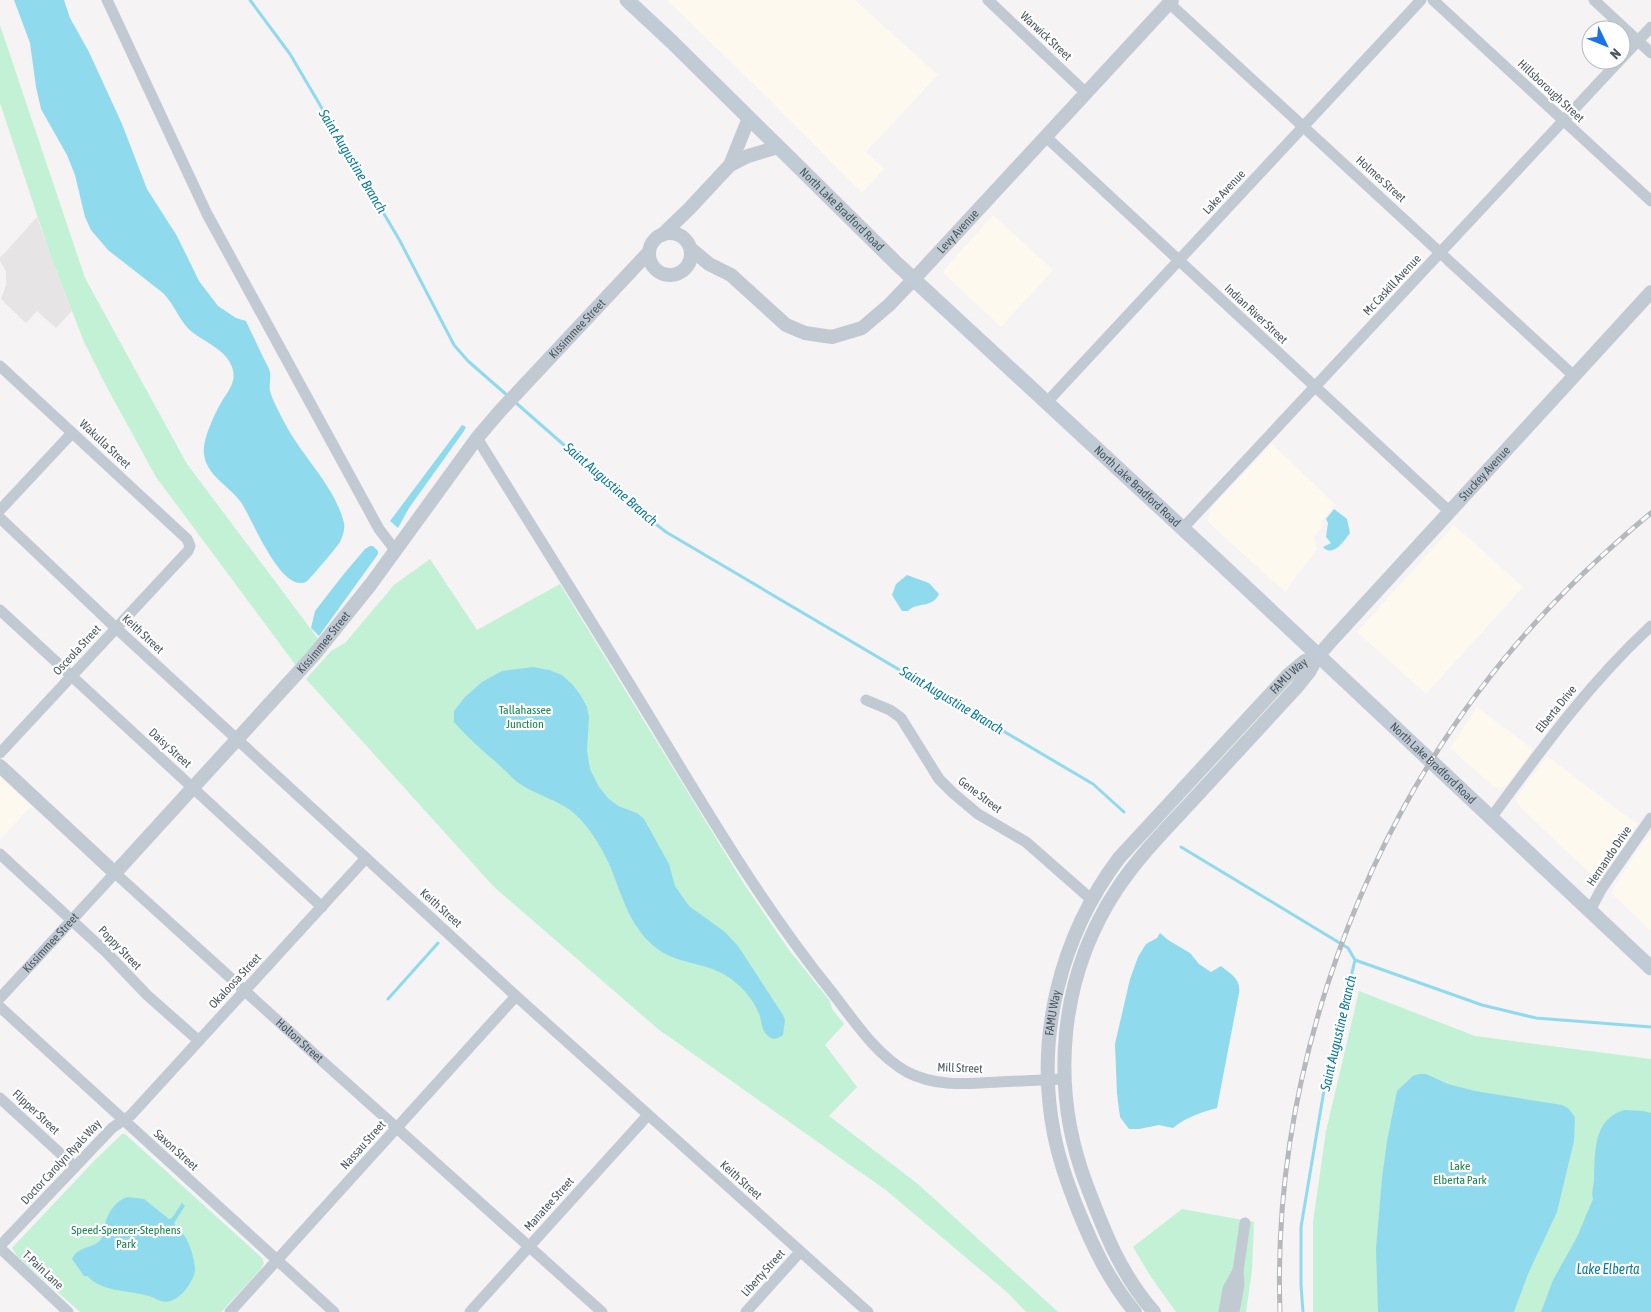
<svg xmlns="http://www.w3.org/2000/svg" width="1651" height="1312" font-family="'Asap Condensed',sans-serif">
  <rect width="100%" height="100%" fill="#f5f3f3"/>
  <path fill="#fdf9ef" d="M 667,0 L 855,0 L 938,75 L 866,152 L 884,169 L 862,193 L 771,101 Z
    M 993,215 L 1053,270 L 1001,327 L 944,274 L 944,270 Z
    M 1272,444 L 1336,505 L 1321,522 L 1324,525 L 1314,537 L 1317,549 L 1285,592 L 1208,522 L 1208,519 L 1211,508 Z
    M 1454,525 L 1523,587 L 1426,694 L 1357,632 Z
    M 1477,707 L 1533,749 L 1507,785 L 1502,788 L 1499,789 L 1493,786 L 1450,748 Z
    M 1547,756 L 1637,824 L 1601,875 L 1595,878 L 1521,808 L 1515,799 Z
    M 0,777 L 31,806 L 0,840 Z
    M 1651,833 L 1651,931 L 1611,893 L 1632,858 Z"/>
  <path fill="#e6e4e5" d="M 37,217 L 50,254 L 72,311 L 56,328 L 37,311 L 26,323 L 1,299 L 6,285 L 6,271 L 0,261 L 0,258 Z"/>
  <path fill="#c3f1d5" d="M 0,25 L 85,278 L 187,464 L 319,640 L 297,667 L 156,477 L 104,382 L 84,342 L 50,254 L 0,103 Z
    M 430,559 L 477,630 L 560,584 L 744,884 L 789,950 L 830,1001 L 832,1009 L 844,1024 L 825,1045 L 857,1087 L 829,1116 L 918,1184 L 1058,1312 L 1026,1312 L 1008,1293 L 887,1191 L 658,1029 L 494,887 L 306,679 L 331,651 L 345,643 L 394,585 Z
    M 1359,991 L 1475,1036 L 1651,1059 L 1651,1312 L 1313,1312 L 1313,1222 L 1326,1131 Z
    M 122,1134 L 125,1134 L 262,1258 L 264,1263 L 260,1270 L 221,1312 L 80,1312 L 18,1257 L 12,1248 L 93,1162 Z
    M 1182,1209 L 1254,1222 L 1252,1270 L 1246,1312 L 1176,1312 L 1151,1277 L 1133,1247 Z"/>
  <path fill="#90daee" d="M 14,0 L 64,0 L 70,18 L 89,52 L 122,124 L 147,189 L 177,236 L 199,281 L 218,306 L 236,318 L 246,321 C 252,334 258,346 264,359 C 266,363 269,368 270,372 C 271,378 269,385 270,391 C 274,404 282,418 288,429 C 305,459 336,489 344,523 C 345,529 343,536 340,542 C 337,547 310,579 306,582 C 280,593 252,517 240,501 C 229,486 206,475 204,454 C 202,440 215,413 222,401 C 229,390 237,381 232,367 C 226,350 205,342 192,332 C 179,321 175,305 163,293 L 108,250 L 91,230 L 85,217 L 75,175 L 67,155 L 41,109 L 36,87 L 30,43 Z
    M 462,425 L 466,427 L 464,431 L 409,508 L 398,528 L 390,521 Z
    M 1334,509 L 1347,519 L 1350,533 C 1344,541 1333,558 1323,547 L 1331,543 L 1326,537 L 1328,523 L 1326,519 Z
    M 370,546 L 373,546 L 378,551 L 378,554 L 319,636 L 311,628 L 315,611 L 343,575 L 365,549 Z
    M 907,575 L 929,583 L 939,594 C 932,609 918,601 908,611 L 902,611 L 892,595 L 896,584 Z
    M 533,667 L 549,670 L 562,675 L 573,685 L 581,696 L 587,707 L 589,717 L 587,750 L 590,769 L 599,787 L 608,798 L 618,806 L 637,813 L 644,819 L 669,864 L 675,886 L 689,906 L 725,932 L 738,946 L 783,1015 L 785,1020 L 783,1035 C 777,1039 773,1041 767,1035 C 761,1030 762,1021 759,1014 C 753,998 740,984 725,975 C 704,962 675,964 655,947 C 629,926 622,895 610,866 C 602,848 590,828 576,815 C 560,800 538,796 520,784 C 512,778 505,770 498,764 C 482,750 467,737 454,722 L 454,711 L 464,698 L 482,682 L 502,671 Z
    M 1160,933 L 1168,940 L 1190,953 L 1199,964 L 1211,972 L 1221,966 C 1231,974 1241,979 1239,993 L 1217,1108 C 1202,1112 1186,1117 1173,1128 L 1159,1125 L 1139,1129 L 1129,1129 L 1120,1117 L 1117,1094 L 1115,1044 L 1130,979 L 1138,957 L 1146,944 L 1157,938 Z
    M 1419,1074 L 1426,1074 L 1448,1084 L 1475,1091 L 1562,1105 L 1568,1108 L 1575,1117 L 1574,1141 L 1557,1212 L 1528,1274 L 1514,1312 L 1378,1312 L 1376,1249 L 1382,1178 L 1387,1141 L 1397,1091 L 1413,1076 Z
    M 1624,1110 L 1643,1111 L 1651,1113 L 1651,1312 L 1541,1312 L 1553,1280 L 1577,1237 L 1593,1199 C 1591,1191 1594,1186 1594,1179 C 1595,1152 1593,1119 1624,1110 Z
    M 128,1197 L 144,1199 L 169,1219 L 172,1218 L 182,1203 L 185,1206 L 174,1223 C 176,1229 180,1230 184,1235 C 189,1241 196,1263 195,1271 C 193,1282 182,1297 171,1301 C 161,1304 155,1297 145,1295 C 125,1290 103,1292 87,1276 L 84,1276 L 72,1259 C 78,1245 95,1249 101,1239 C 104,1235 104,1229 105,1224 C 108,1212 116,1200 128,1197 Z"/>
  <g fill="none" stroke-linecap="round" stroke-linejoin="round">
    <path stroke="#90daee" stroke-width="3" d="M 250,0 L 290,54 L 400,241 L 454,345 L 468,361 L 508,396
      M 515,402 L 638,510 L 666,532 L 1093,784 L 1124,812
      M 1181,847 L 1348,948 L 1355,960 L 1324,1090 L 1301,1227 L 1301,1285 L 1303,1312
      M 1355,960 L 1482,1005 L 1536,1018 L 1651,1027
      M 388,999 L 438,943"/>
    <g stroke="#c1cad2" stroke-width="11">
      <path d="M 107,0 L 207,214 L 379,529 L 395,550"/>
      <path d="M 988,0 L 1086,93"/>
      <path d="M 1433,0 L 1651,201"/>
      <path d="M 1594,0 L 1651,53"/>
      <path d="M 1169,3 L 1574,376"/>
      <path d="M 1621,59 L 1651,27"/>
      <path d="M 1045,136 L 1449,511"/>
      <path d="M 0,366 L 187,539 L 190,546 L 188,551 L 0,753"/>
      <path d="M 1047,402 L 1421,0"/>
      <path d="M 477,438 C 535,532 594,625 651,719 C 708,813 762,905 831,991 C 853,1019 875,1054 907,1072 C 936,1087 967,1084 998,1082 C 1020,1081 1042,1080 1064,1079"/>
      <path d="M 0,510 L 72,433"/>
      <path d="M 0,518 L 116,628 L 516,996 L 868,1312"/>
      <path d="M 1183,528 L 1620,60"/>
      <path d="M 0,610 L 322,907"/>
      <path d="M 866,700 L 890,710 L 901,718 L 939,779 L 953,793 L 978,814 L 1026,842 L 1092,900"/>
      <path d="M 1491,818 C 1541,750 1589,683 1651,626"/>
      <path d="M 0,854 L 106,952 L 147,995 L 199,1041"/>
      <path d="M 1590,910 L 1602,888 L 1651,818"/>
      <path id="s1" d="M 0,998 L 115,873 L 321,1060 L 602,1312"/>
      <path d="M 0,1007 L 334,1312"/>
      <path d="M 0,1098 L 75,1167"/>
      <path d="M 0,1246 L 112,1128 L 131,1115 L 366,858"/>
      <path d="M 0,1248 L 68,1312"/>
      <path d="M 230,1312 L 516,996"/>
      <path d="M 470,1312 L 648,1115"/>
      <path d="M 746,1312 L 800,1252"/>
      <path d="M 1224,1312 L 1228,1289 L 1238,1271"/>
      <path d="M 1234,1312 L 1239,1285 L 1238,1271 L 1245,1223"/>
    </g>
    <g stroke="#c1cad2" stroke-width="14">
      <path d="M 730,165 L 748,156 L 778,147"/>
      <circle cx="670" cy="254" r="21"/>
      <path d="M 662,235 L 689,209 L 730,165 L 749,118"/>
      <path id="s2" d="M 691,249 L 709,264 L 731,275 L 786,325 L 805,333 L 832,337 L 862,328 L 889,305 L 914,279 L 1172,0"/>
      <path id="s3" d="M 0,766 L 115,873 L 314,655 L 371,584 L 477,438 L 500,411 L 649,252"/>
      <path id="s4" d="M 1135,1312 C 1109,1281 1093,1247 1078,1210 C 1068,1185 1059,1160 1054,1134 C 1035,1037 1060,937 1119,858 L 1288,675 L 1305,661 L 1318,656"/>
      <path id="s5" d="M 1154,1312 C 1121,1275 1104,1231 1087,1186 C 1049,1087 1059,977 1117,889 C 1138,857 1165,830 1191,802 C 1226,764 1261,726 1296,688 L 1309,672 L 1318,656 L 1332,640 L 1651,292"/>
    </g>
    <path stroke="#c1cbd6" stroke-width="15" id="s6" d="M 627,0 L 671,41 L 895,262 L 1220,563 L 1651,968"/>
    <defs>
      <path id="rail" d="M 1280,1312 C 1272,1094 1348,865 1479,691 C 1529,624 1587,566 1651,513"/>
    </defs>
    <use href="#rail" stroke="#b5b8bd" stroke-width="5"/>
    <use href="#rail" stroke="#fff" stroke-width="3" stroke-dasharray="9" stroke-linecap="butt"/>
  </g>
  <g text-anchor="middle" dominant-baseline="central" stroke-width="4.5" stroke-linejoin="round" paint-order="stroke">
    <g font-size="12" fill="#4a5661" stroke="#fff">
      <text transform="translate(1046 36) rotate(43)">Warwick Street</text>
      <text transform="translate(1551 91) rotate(43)">Hillsborough Street</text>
      <text transform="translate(1381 179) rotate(42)">Holmes Street</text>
      <text transform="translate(1224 192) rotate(-47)">Lake Avenue</text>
      <text stroke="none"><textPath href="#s6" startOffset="300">North Lake Bradford Road</textPath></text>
      <text stroke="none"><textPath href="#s2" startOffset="338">Levy Avenue</textPath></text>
      <text transform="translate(1392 285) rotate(-47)">Mc Caskill Avenue</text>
      <text transform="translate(1256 314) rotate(43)">Indian River Street</text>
      <text stroke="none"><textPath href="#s3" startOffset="872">Kissimmee Street</textPath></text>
      <text transform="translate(105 444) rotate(43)">Wakulla Street</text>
      <text stroke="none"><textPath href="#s5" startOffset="1009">Stuckey Avenue</textPath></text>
      <text stroke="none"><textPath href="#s6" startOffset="705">North Lake Bradford Road</textPath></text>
      <text transform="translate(143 634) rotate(43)">Keith Street</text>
      <text stroke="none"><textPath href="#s3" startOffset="468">Kissimmee Street</textPath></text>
      <text transform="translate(77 650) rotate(-47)">Osceola Street</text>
      <text stroke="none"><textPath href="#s4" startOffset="738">FAMU Way</textPath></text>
      <text transform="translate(1556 709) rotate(-51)">Elberta Drive</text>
      <text transform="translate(170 748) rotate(42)">Daisy Street</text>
      <text stroke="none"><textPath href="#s6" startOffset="1110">North Lake Bradford Road</textPath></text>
      <text transform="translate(980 795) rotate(37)">Gene Street</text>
      <text transform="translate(1609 856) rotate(-56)">Hernando Drive</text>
      <text transform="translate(441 908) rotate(42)">Keith Street</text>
      <text stroke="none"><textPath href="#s1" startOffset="75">Kissimmee Street</textPath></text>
      <text transform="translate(120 948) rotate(46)">Poppy Street</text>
      <text transform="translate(235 981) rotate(-47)">Okaloosa Street</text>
      <text stroke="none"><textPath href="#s4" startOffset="319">FAMU Way</textPath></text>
      <text stroke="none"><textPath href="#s1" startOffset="419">Holton Street</textPath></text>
      <text transform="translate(960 1068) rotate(2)">Mill Street</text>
      <text transform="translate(36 1112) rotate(43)">Flipper Street</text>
      <text transform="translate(363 1145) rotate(-48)">Nassau Street</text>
      <text transform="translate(176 1150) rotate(42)">Saxon Street</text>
      <text transform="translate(61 1162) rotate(-47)">Doctor Carolyn Ryals Way</text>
      <text transform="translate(741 1180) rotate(42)">Keith Street</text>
      <text transform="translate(549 1204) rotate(-48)">Manatee Street</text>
      <text transform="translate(43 1270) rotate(43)">T-Pain Lane</text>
      <text transform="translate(763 1273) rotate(-48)">Liberty Street</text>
    </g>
    <g font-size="12" fill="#17864f" stroke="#fff">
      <text x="525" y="710">Tallahassee<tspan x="525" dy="14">Junction</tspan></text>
      <text x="1460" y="1166">Lake<tspan x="1460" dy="14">Elberta Park</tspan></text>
      <text x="126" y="1230">Speed-Spencer-Stephens<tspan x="126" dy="14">Park</tspan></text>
    </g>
    <g font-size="14" font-style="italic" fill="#0c7c9b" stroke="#fff">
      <text transform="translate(353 161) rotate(59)">Saint Augustine Branch</text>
      <text transform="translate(611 484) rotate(41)">Saint Augustine Branch</text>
      <text transform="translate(952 700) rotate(31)">Saint Augustine Branch</text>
      <text transform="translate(1338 1033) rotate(-77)">Saint Augustine Branch</text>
      <text x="1608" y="1269">Lake Elberta</text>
    </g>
  </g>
  <g transform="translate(1606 45) rotate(133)"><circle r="24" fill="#ffffff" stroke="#b7bbc0"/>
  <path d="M0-4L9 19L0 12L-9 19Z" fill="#1a73e8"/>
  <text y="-8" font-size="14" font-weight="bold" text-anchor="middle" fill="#4a5661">N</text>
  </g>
</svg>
